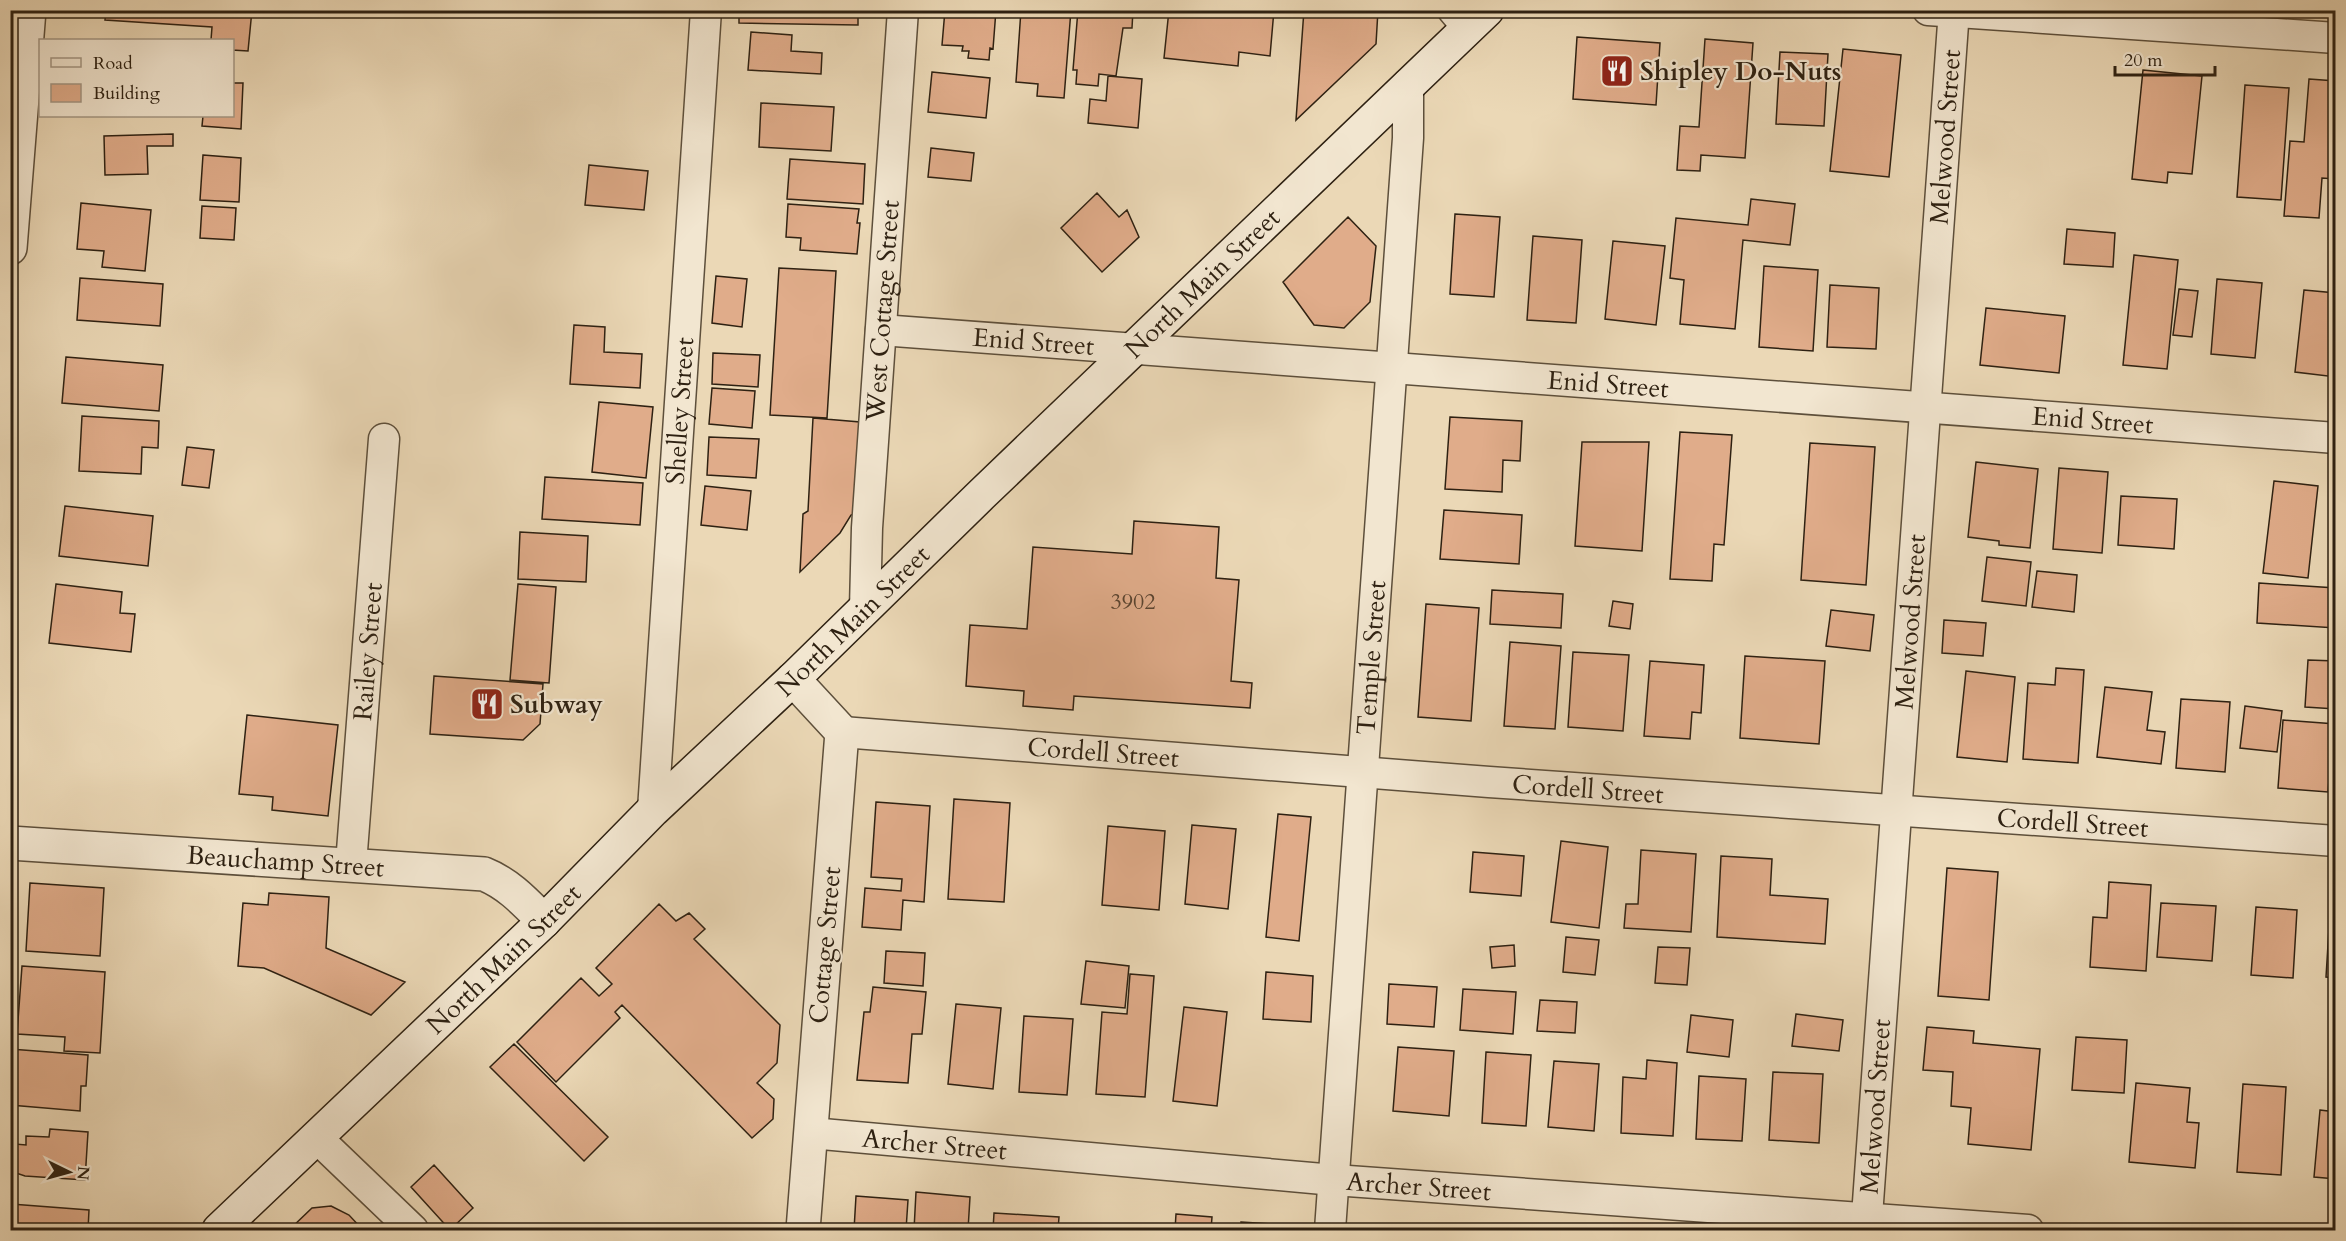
<svg xmlns="http://www.w3.org/2000/svg" width="2346" height="1241" font-family="Cardo,serif">
  <rect width="100%" height="100%" fill="#ebd8b6"/>
  <filter id="stains"><feTurbulence type="fractalNoise" baseFrequency=".00333" numOctaves="4"/><feColorMatrix values="0 0 0 0 .2 0 0 0 0 .09 0 0 0 0 .02 0 0 0 .5 -.17"/></filter>
  <radialGradient id="worn" r=".72"><stop offset=".6" stop-color="#630" stop-opacity="0"/><stop offset="1" stop-color="#630" stop-opacity=".3"/></radialGradient>
  <path fill="#e0ac8a" stroke="#2e2112" stroke-width="1.5" d="M 106,10 L 252,10 L 248,51 L 232,50 L 232,40 L 211,40 L 212,27 L 105,20 Z
    M 739,10 L 858,10 L 858,25 L 739,23 Z
    M 945,10 L 996,10 L 993,49 L 990,48 L 989,60 L 968,58 L 969,51 L 962,51 L 963,46 L 942,45 Z
    M 1021,10 L 1071,10 L 1064,98 L 1037,96 L 1038,84 L 1016,82 Z
    M 1078,10 L 1133,10 L 1132,28 L 1123,28 L 1116,76 L 1099,74 L 1098,86 L 1076,84 L 1077,70 L 1073,70 Z
    M 1169,10 L 1274,10 L 1270,56 L 1239,52 L 1238,66 L 1164,58 Z
    M 1304,10 L 1378,10 L 1376,44 L 1296,120 Z
    M 751,32 L 792,35 L 791,51 L 822,53 L 821,74 L 748,70 Z
    M 1577,37 L 1660,43 L 1656,105 L 1573,99 Z
    M 1705,39 L 1753,43 L 1745,158 L 1701,155 L 1700,171 L 1677,170 L 1680,126 L 1699,127 Z
    M 1843,49 L 1901,55 L 1889,177 L 1830,171 Z
    M 1780,52 L 1828,54 L 1824,126 L 1776,124 Z
    M 2143,70 L 2202,76 L 2192,174 L 2168,172 L 2167,183 L 2132,179 Z
    M 932,72 L 990,78 L 986,118 L 928,112 Z
    M 1108,76 L 1142,79 L 1138,128 L 1088,123 L 1090,99 L 1106,101 Z
    M 2309,79 L 2336,81 L 2336,179 L 2322,178 L 2319,218 L 2284,216 L 2290,141 L 2304,142 Z
    M 232,83 L 243,83 L 241,129 L 202,126 L 203,116 L 232,116 Z
    M 2245,85 L 2289,88 L 2281,200 L 2237,197 Z
    M 761,103 L 834,107 L 831,151 L 759,147 Z
    M 173,134 L 173,146 L 147,146 L 148,174 L 105,175 L 104,136 Z
    M 931,148 L 974,153 L 971,181 L 928,177 Z
    M 203,155 L 241,158 L 239,202 L 200,200 Z
    M 790,159 L 865,164 L 863,204 L 787,199 Z
    M 589,165 L 648,171 L 644,210 L 585,205 Z
    M 1097,193 L 1119,217 L 1127,210 L 1139,237 L 1102,272 L 1061,228 Z
    M 1751,199 L 1795,204 L 1790,245 L 1743,240 L 1735,329 L 1680,324 L 1684,280 L 1670,278 L 1676,218 L 1748,225 Z
    M 81,203 L 151,210 L 145,271 L 102,267 L 104,251 L 77,249 Z
    M 788,204 L 859,209 L 857,223 L 860,223 L 857,254 L 800,250 L 801,238 L 786,237 Z
    M 202,206 L 236,208 L 234,240 L 200,238 Z
    M 1455,214 L 1500,217 L 1494,297 L 1450,294 Z
    M 1348,217 L 1376,246 L 1370,302 L 1344,328 L 1314,325 L 1283,282 Z
    M 2067,229 L 2115,233 L 2113,267 L 2064,264 Z
    M 1533,236 L 1582,240 L 1576,323 L 1527,320 Z
    M 1613,241 L 1665,246 L 1656,325 L 1605,319 Z
    M 2134,255 L 2178,260 L 2167,369 L 2123,365 Z
    M 1764,266 L 1818,270 L 1813,351 L 1759,347 Z
    M 779,268 L 836,271 L 827,418 L 770,415 Z
    M 716,276 L 747,279 L 742,327 L 712,323 Z
    M 80,278 L 163,284 L 160,326 L 77,320 Z
    M 2217,279 L 2262,283 L 2255,358 L 2211,354 Z
    M 1830,285 L 1879,288 L 1876,349 L 1827,347 Z
    M 2179,289 L 2198,291 L 2192,337 L 2173,335 Z
    M 2304,290 L 2336,293 L 2336,377 L 2295,372 Z
    M 1986,308 L 2065,316 L 2059,373 L 1980,365 Z
    M 574,325 L 605,327 L 604,352 L 642,354 L 640,388 L 570,384 Z
    M 713,353 L 760,355 L 758,387 L 712,384 Z
    M 66,357 L 163,365 L 159,411 L 62,403 Z
    M 712,388 L 755,391 L 752,428 L 709,424 Z
    M 599,402 L 653,407 L 646,478 L 592,472 Z
    M 82,416 L 159,421 L 158,448 L 142,447 L 141,474 L 79,471 Z
    M 1450,417 L 1522,421 L 1520,461 L 1503,460 L 1502,492 L 1445,489 Z
    M 813,418 L 860,422 L 854,514 L 851,515 L 840,533 L 800,572 L 803,514 L 808,511 Z
    M 1680,432 L 1732,435 L 1724,545 L 1714,544 L 1712,581 L 1670,579 Z
    M 709,437 L 759,439 L 756,478 L 707,475 Z
    M 1582,442 L 1649,442 L 1642,551 L 1575,546 Z
    M 1810,443 L 1875,447 L 1866,585 L 1801,580 Z
    M 187,447 L 214,450 L 209,488 L 182,485 Z
    M 1976,462 L 2038,469 L 2030,548 L 1999,545 L 1999,541 L 1968,537 Z
    M 2059,468 L 2108,472 L 2102,553 L 2053,549 Z
    M 545,477 L 643,483 L 640,525 L 542,519 Z
    M 2274,481 L 2318,486 L 2308,578 L 2263,573 Z
    M 705,486 L 751,491 L 747,530 L 701,525 Z
    M 2121,496 L 2177,499 L 2174,549 L 2118,545 Z
    M 65,506 L 153,516 L 148,566 L 59,556 Z
    M 1444,510 L 1522,515 L 1519,564 L 1440,559 Z
    M 1134,521 L 1219,527 L 1216,578 L 1239,580 L 1231,681 L 1252,683 L 1250,708 L 1074,696 L 1073,710 L 1023,706 L 1024,691 L 966,686 L 970,625 L 1027,629 L 1033,547 L 1132,554 Z
    M 520,532 L 588,536 L 586,582 L 518,579 Z
    M 1987,557 L 2031,562 L 2026,606 L 1982,601 Z
    M 2037,571 L 2077,575 L 2074,612 L 2032,607 Z
    M 2259,583 L 2336,588 L 2336,628 L 2257,623 Z
    M 56,584 L 122,592 L 120,613 L 135,614 L 131,652 L 49,643 Z
    M 518,584 L 556,587 L 549,683 L 510,680 Z
    M 1492,590 L 1563,594 L 1561,628 L 1490,624 Z
    M 1613,601 L 1633,604 L 1630,629 L 1609,626 Z
    M 1426,604 L 1479,608 L 1471,721 L 1418,717 Z
    M 1831,610 L 1874,615 L 1870,651 L 1826,646 Z
    M 1944,620 L 1986,623 L 1983,656 L 1942,653 Z
    M 1510,642 L 1561,646 L 1555,729 L 1504,726 Z
    M 1573,652 L 1629,655 L 1623,731 L 1568,727 Z
    M 1745,656 L 1825,661 L 1819,744 L 1740,738 Z
    M 2308,660 L 2336,661 L 2336,709 L 2305,707 Z
    M 1650,661 L 1704,665 L 1701,713 L 1692,712 L 1690,739 L 1644,736 Z
    M 2056,668 L 2084,670 L 2078,763 L 2023,759 L 2028,683 L 2055,685 Z
    M 1966,671 L 2015,677 L 2007,762 L 1957,757 Z
    M 434,676 L 543,684 L 540,724 L 523,740 L 430,734 Z
    M 2105,687 L 2152,692 L 2147,730 L 2165,732 L 2161,764 L 2097,757 Z
    M 2181,699 L 2230,702 L 2225,772 L 2176,768 Z
    M 2245,706 L 2282,711 L 2277,752 L 2240,748 Z
    M 247,715 L 338,725 L 328,816 L 272,810 L 273,797 L 239,794 Z
    M 2283,720 L 2336,724 L 2336,780 L 2329,779 L 2328,792 L 2278,788 Z
    M 954,799 L 1010,803 L 1004,902 L 948,899 Z
    M 876,802 L 930,806 L 924,902 L 903,900 L 901,930 L 862,927 L 865,888 L 901,891 L 902,879 L 871,877 Z
    M 1278,814 L 1311,817 L 1299,941 L 1266,937 Z
    M 1192,825 L 1236,829 L 1228,909 L 1185,904 Z
    M 1108,826 L 1165,831 L 1159,910 L 1102,905 Z
    M 1561,841 L 1608,847 L 1599,928 L 1551,922 Z
    M 1641,850 L 1696,854 L 1691,932 L 1624,928 L 1626,904 L 1638,904 Z
    M 1473,852 L 1524,856 L 1521,896 L 1470,892 Z
    M 1721,856 L 1772,859 L 1770,895 L 1828,899 L 1825,944 L 1717,937 Z
    M 1947,868 L 1998,872 L 1989,1000 L 1938,996 Z
    M 2109,882 L 2151,885 L 2146,971 L 2090,967 L 2093,917 L 2107,918 Z
    M 30,883 L 104,888 L 100,956 L 26,951 Z
    M 269,893 L 329,897 L 326,948 L 405,982 L 371,1015 L 264,968 L 238,966 L 243,903 L 268,905 Z
    M 2331,896 L 2336,896 L 2336,978 L 2326,977 Z
    M 2161,903 L 2216,906 L 2212,961 L 2157,957 Z
    M 659,904 L 676,921 L 689,913 L 705,929 L 694,939 L 780,1025 L 777,1063 L 757,1083 L 774,1099 L 773,1119 L 752,1138 L 622,1005 L 615,1012 L 620,1018 L 556,1082 L 517,1042 L 581,978 L 599,996 L 612,984 L 596,968 Z
    M 2256,907 L 2297,910 L 2293,978 L 2251,975 Z
    M 1566,937 L 1599,940 L 1595,975 L 1563,972 Z
    M 1514,945 L 1515,966 L 1492,968 L 1490,947 Z
    M 1658,947 L 1690,948 L 1687,985 L 1655,983 Z
    M 886,951 L 925,953 L 923,986 L 884,983 Z
    M 1086,961 L 1129,966 L 1125,1008 L 1081,1004 Z
    M 22,966 L 105,972 L 100,1053 L 64,1051 L 65,1037 L 17,1034 Z
    M 1266,972 L 1313,976 L 1311,1022 L 1263,1019 Z
    M 1130,974 L 1154,976 L 1145,1097 L 1096,1094 L 1102,1012 L 1127,1014 Z
    M 1389,984 L 1437,987 L 1434,1027 L 1387,1024 Z
    M 873,987 L 926,992 L 922,1034 L 912,1034 L 908,1083 L 857,1080 L 864,1012 L 870,1012 Z
    M 1463,989 L 1516,992 L 1513,1034 L 1460,1030 Z
    M 1540,1000 L 1577,1002 L 1575,1033 L 1537,1031 Z
    M 956,1004 L 1001,1008 L 993,1089 L 948,1084 Z
    M 1184,1007 L 1227,1012 L 1217,1106 L 1173,1101 Z
    M 1796,1014 L 1843,1020 L 1839,1051 L 1792,1046 Z
    M 1691,1015 L 1733,1020 L 1729,1057 L 1687,1052 Z
    M 1024,1016 L 1073,1019 L 1067,1095 L 1019,1092 Z
    M 1927,1027 L 1974,1031 L 1973,1043 L 2040,1049 L 2031,1150 L 1968,1144 L 1971,1108 L 1951,1106 L 1953,1072 L 1923,1070 Z
    M 2076,1037 L 2127,1040 L 2124,1093 L 2072,1090 Z
    M 514,1044 L 608,1137 L 584,1161 L 490,1067 Z
    M 1398,1047 L 1454,1051 L 1449,1116 L 1393,1111 Z
    M 10,1049 L 88,1055 L 86,1086 L 81,1086 L 80,1111 L 10,1105 Z
    M 1486,1052 L 1531,1055 L 1526,1126 L 1482,1123 Z
    M 1647,1060 L 1677,1063 L 1673,1136 L 1621,1133 L 1623,1077 L 1646,1079 Z
    M 1554,1061 L 1599,1064 L 1594,1131 L 1548,1127 Z
    M 1773,1072 L 1823,1074 L 1819,1143 L 1769,1140 Z
    M 1699,1076 L 1746,1079 L 1742,1141 L 1696,1139 Z
    M 2136,1083 L 2190,1088 L 2187,1122 L 2199,1123 L 2195,1168 L 2129,1162 Z
    M 2243,1084 L 2286,1087 L 2281,1175 L 2237,1172 Z
    M 2320,1110 L 2336,1112 L 2336,1179 L 2314,1177 Z
    M 50,1129 L 88,1132 L 85,1180 L 25,1176 L 13,1172 L 15,1144 L 26,1145 L 26,1136 L 49,1137 Z
    M 434,1165 L 473,1208 L 450,1230 L 411,1187 Z
    M 916,1192 L 970,1197 L 968,1230 L 914,1230 Z
    M 856,1196 L 908,1200 L 906,1230 L 854,1230 Z
    M 11,1204 L 89,1210 L 88,1230 L 10,1230 Z
    M 331,1206 L 349,1215 L 363,1230 L 289,1230 L 312,1208 Z
    M 994,1213 L 1059,1217 L 1058,1230 L 993,1230 Z
    M 1176,1214 L 1212,1217 L 1211,1230 L 1175,1230 Z
    M 1241,1222 L 1286,1225 L 1286,1230 L 1241,1230 Z"/>
  <g fill="none" stroke-linecap="round" stroke-linejoin="round">
    <defs>
      <g id="minor">
        <path d="M 1453,10 L 1468,28"/>
        <path d="M 1928,10 L 2336,38"/>
        <path id="s1" d="M 881,330 L 2336,438"/>
        <path id="s2" d="M 865,608 L 867,528 L 903,10"/>
        <path id="s3" d="M 842,732 L 1489,782 L 2336,841"/>
        <path id="s4" d="M 653,810 L 706,10"/>
        <path id="s5" d="M 351,864 L 384,439"/>
        <path id="s6" d="M 811,1133 L 1334,1180 L 2028,1230"/>
        <path d="M 316,1137 L 413,1230"/>
        <path id="s7" d="M 1330,1230 L 1408,138 L 1408,84"/>
        <path id="s8" d="M 1866,1230 L 1954,10"/>
      </g>
      <g id="tertiary">
        <path d="M 10,248 L 29,10"/>
        <path d="M 793,679 L 842,732 L 803,1230"/>
        <path id="s9" d="M 10,843 L 484,874 C 509,884 526,903 544,921"/>
      </g>
      <g id="secondary">
        <path id="s10" d="M 219,1230 L 544,921 L 653,810 L 793,679 L 981,495 L 1487,10"/>
      </g>
    </defs>
    <use href="#minor" stroke="#5d4f3b" stroke-width="33"/>
    <use href="#tertiary" stroke="#5d4f3b" stroke-width="36"/>
    <use href="#secondary" stroke="#2e2112" stroke-width="36"/>
    <use href="#minor" stroke="#f2e6d0" stroke-width="30"/>
    <use href="#tertiary" stroke="#f2e6d0" stroke-width="33"/>
    <use href="#secondary" stroke="#f2e6d0" stroke-width="33"/>
  </g>
  <defs>
    <symbol id="restaurant-square" viewBox="-11 -11 22 22"><rect x="-9" y="-9" width="18" height="18" rx="4" fill="#8f2418" stroke="#f2e6d0"/><path d="M-5-6h1v4h1v-4h1v4h1v-4h1v5L-1.5 .5V6h-2V.5L-5-1ZM5-6V6H3V1.5H1.5Q1.5-4 5-6Z" fill="#fff"/></symbol>
  </defs>
  <g fill-rule="evenodd">
    <use href="#restaurant-square" x="1598" y="52" width="38" height="38"/>
    <use href="#restaurant-square" x="468" y="685" width="38" height="38"/>
  </g>
  <g text-anchor="middle" dominant-baseline="central" stroke-width="4.5" stroke-linejoin="round" paint-order="stroke">
    <g font-size="22" fill="#5a4430">
      <text x="1133" y="602">3902</text>
    </g>
    <g font-size="26" font-weight="bold" fill="#2e2112" stroke="#f2e6d0" text-anchor="start">
      <text x="1640" y="71">Shipley Do-Nuts</text>
      <text x="510" y="704">Subway</text>
    </g>
    <g font-size="26" fill="#2e2112" stroke="#f2e6d0">
      <text stroke="none"><textPath href="#s8" startOffset="1096">Melwood Street</textPath></text>
      <text stroke="none"><textPath href="#s10" startOffset="1365">North Main Street</textPath></text>
      <text stroke="none"><textPath href="#s2" startOffset="298">West Cottage Street</textPath></text>
      <text stroke="none"><textPath href="#s1" startOffset="153">Enid Street</textPath></text>
      <text stroke="none"><textPath href="#s1" startOffset="729">Enid Street</textPath></text>
      <text stroke="none"><textPath href="#s4" startOffset="400">Shelley Street</textPath></text>
      <text stroke="none"><textPath href="#s1" startOffset="1215">Enid Street</textPath></text>
      <text stroke="none"><textPath href="#s10" startOffset="879">North Main Street</textPath></text>
      <text stroke="none"><textPath href="#s8" startOffset="610">Melwood Street</textPath></text>
      <text stroke="none"><textPath href="#s5" startOffset="213">Railey Street</textPath></text>
      <text stroke="none"><textPath href="#s7" startOffset="574">Temple Street</textPath></text>
      <text stroke="none"><textPath href="#s3" startOffset="262">Cordell Street</textPath></text>
      <text stroke="none"><textPath href="#s3" startOffset="748">Cordell Street</textPath></text>
      <text stroke="none"><textPath href="#s3" startOffset="1234">Cordell Street</textPath></text>
      <text stroke="none"><textPath href="#s9" startOffset="276">Beauchamp Street</textPath></text>
      <text transform="translate(825 945) rotate(-85)">Cottage Street</text>
      <text stroke="none"><textPath href="#s10" startOffset="393">North Main Street</textPath></text>
      <text stroke="none"><textPath href="#s8" startOffset="124">Melwood Street</textPath></text>
      <text stroke="none"><textPath href="#s6" startOffset="124">Archer Street</textPath></text>
      <text stroke="none"><textPath href="#s6" startOffset="610">Archer Street</textPath></text>
    </g>
  </g>
  <rect width="2346" height="1241" fill="none" stroke="#ebd8b6" stroke-width="36"/>
  <rect x="12" y="12" width="2322" height="1217" fill="none" stroke="#2e2112" stroke-width="3"/>
  <rect x="18" y="18" width="2310" height="1205" fill="none" stroke="#2e2112" stroke-width="1.5"/>
  <rect x="39" y="39" width="195" height="78" fill="#f2e6d0" stroke="#a49784" stroke-width="1.5"/>
  <rect x="51" y="58" width="30" height="9" fill="#f2e6d0" stroke="#a49784" stroke-width="1.5"/>
  <text x="93" y="69" font-size="18" fill="#2e2112">Road</text>
  <rect x="51" y="84" width="30" height="18" fill="#e0ac8a" stroke="#a49784" stroke-width="1.5"/>
  <text x="93" y="99" font-size="18" fill="#2e2112">Building</text>
  <g transform="translate(69 1172) rotate(95)" stroke="#f2e6d0" stroke-width="4.5" paint-order="stroke">
  <path d="M0-4.5L10 22L0 15L-10 22Z" fill="#2e2112"/>
  <text y="-9" font-size="16" font-weight="bold" text-anchor="middle" fill="#2e2112">N</text>
  </g>
  <path d="M2115 66v9h100v-9" fill="none" stroke="#2e2112" stroke-width="3"/>
  <text x="2124" y="66" font-size="18" fill="#2e2112" stroke="#f2e6d0" stroke-width="4.5" paint-order="stroke">20 m</text>
  <rect width="100%" height="100%" filter="url(#stains)"/>
  <rect width="100%" height="100%" fill="url(#worn)"/>
</svg>
